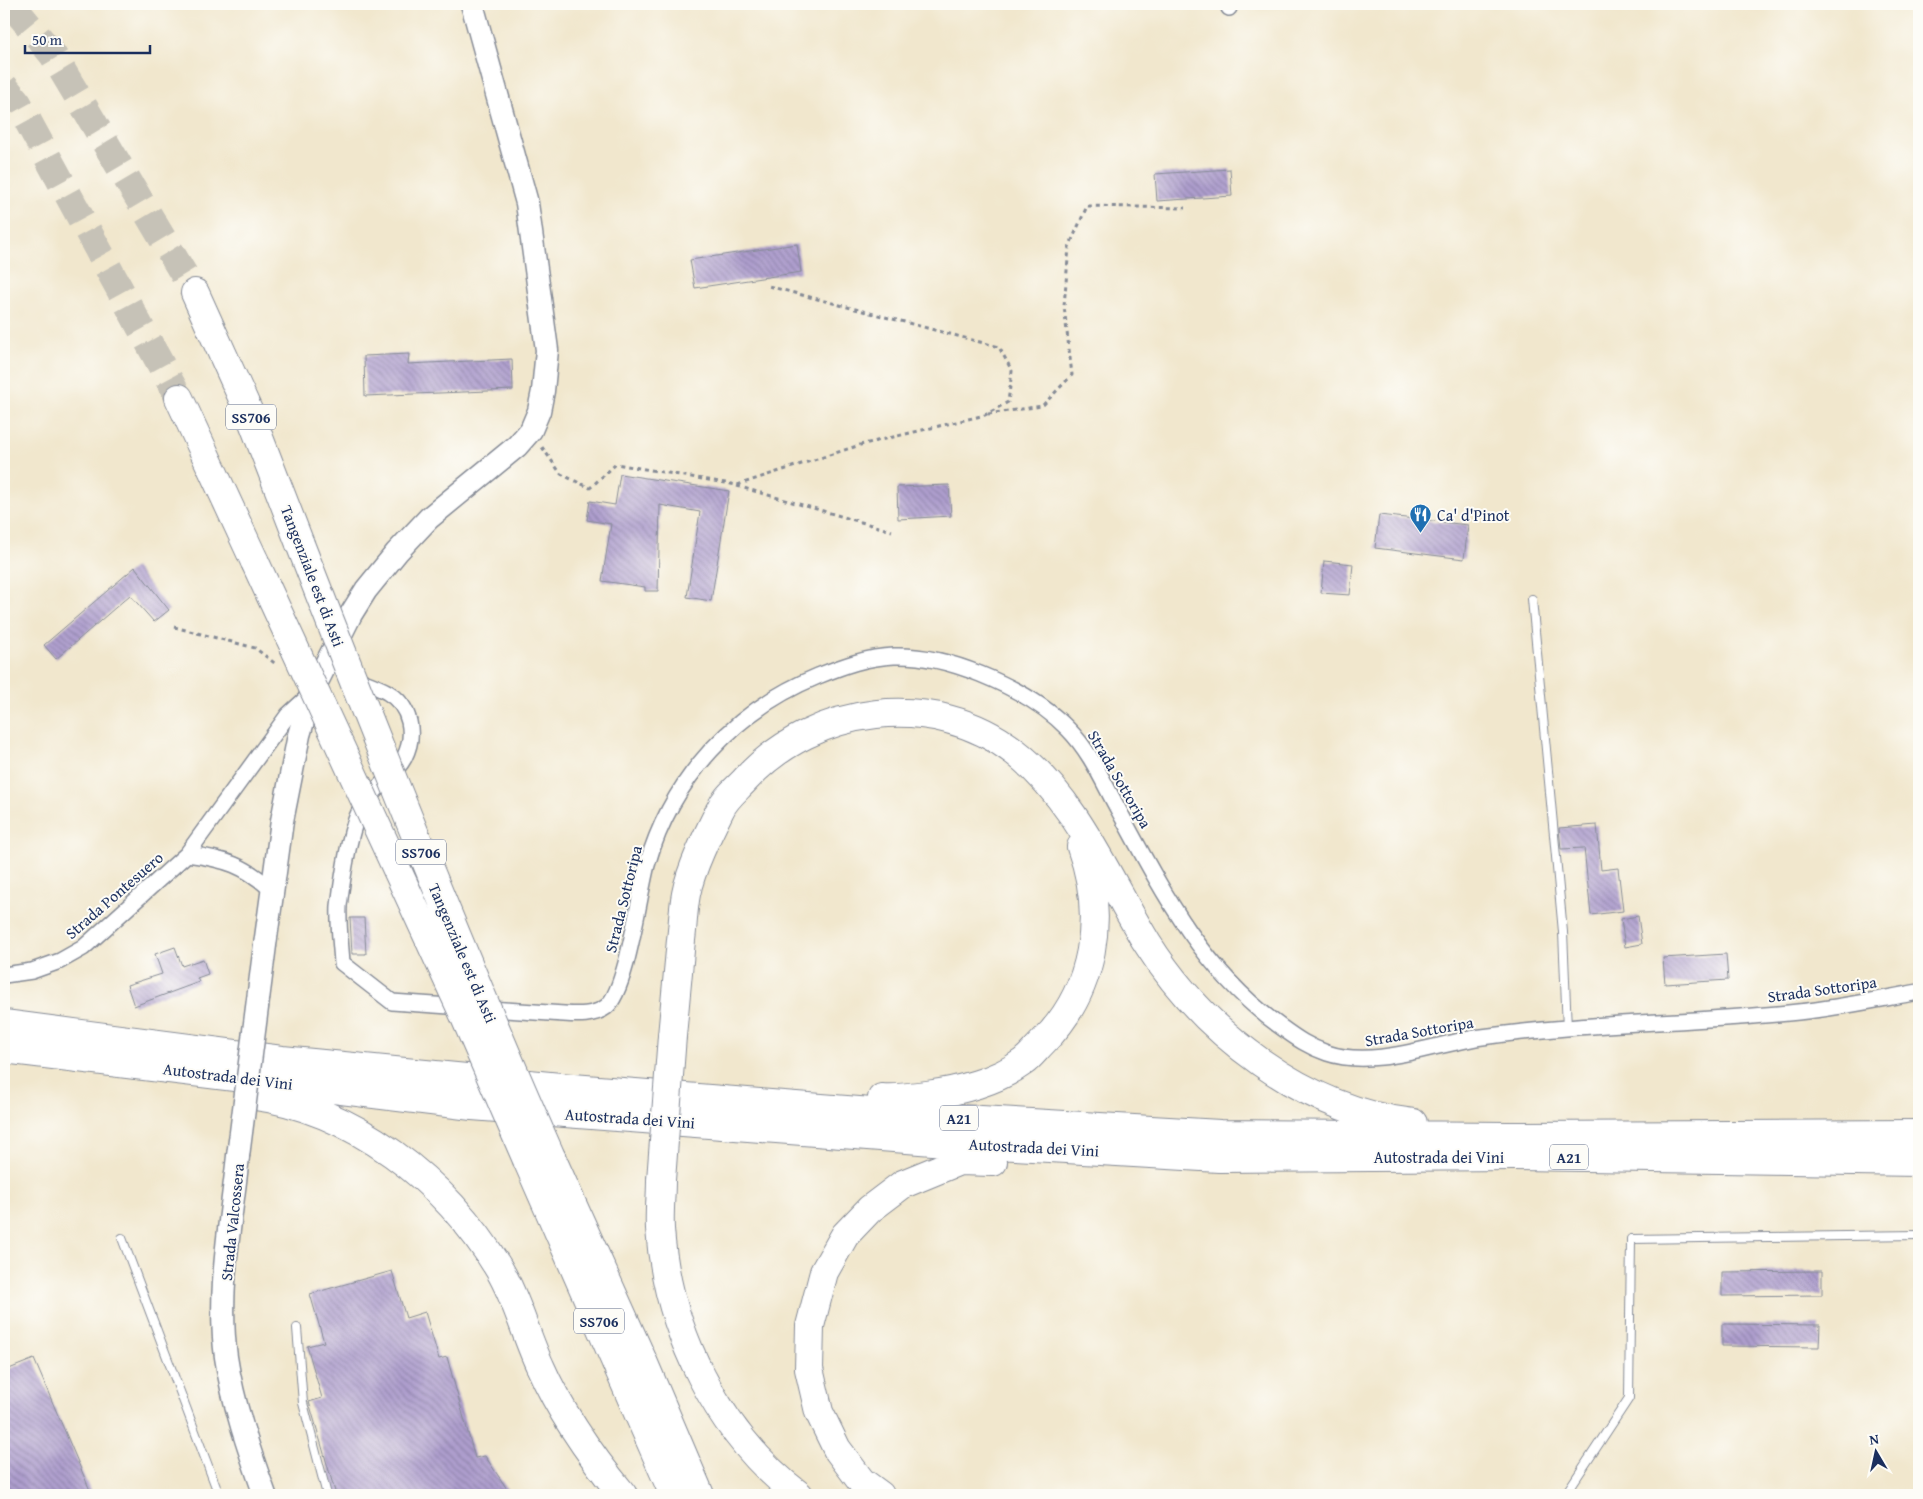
<svg xmlns="http://www.w3.org/2000/svg" width="1923" height="1499" font-family="'Gentium Book Plus',serif">
  <defs>
    <pattern id="building-back-hatch" width="6" height="6" patternUnits="userSpaceOnUse" patternTransform="scale(1.25)"><rect width="6" height="6" fill="#ae9ecd"/><path d="M-1 5l2 2M0 0l6 6M5-1l2 2" fill="none" stroke="#8d81aa"/></pattern>
  </defs>
  <rect width="100%" height="100%" fill="#fdfcf7"/>
  <filter id="ink" filterUnits="userSpaceOnUse"><feTurbulence type="fractalNoise" baseFrequency=".02" numOctaves="2"/><feDisplacementMap in="SourceGraphic" scale="10" xChannelSelector="R" yChannelSelector="G"/><feConvolveMatrix kernelMatrix="1 2 1 2 8 2 1 2 1" color-interpolation-filters="sRGB"/></filter>
  <filter id="wash" filterUnits="userSpaceOnUse"><feTurbulence type="fractalNoise" baseFrequency=".0096" numOctaves="4" result="noise"/><feDisplacementMap in="SourceGraphic" scale="20" xChannelSelector="R" yChannelSelector="G"/><feGaussianBlur stdDeviation="1.12" result="paint"/><feColorMatrix in="noise" values="0 0 0 0 0 0 0 0 0 0 0 0 0 0 0 0 0 1.4 0 .05"/><feComposite in="paint" operator="in"/></filter>
  <g filter="url(#wash)">
    <rect width="100%" height="100%" fill="#f1e7cd"/>
    <g id="blocks">
      <path fill="url(#building-back-hatch)" d="M 1230,169 L 1232,196 L 1157,201 L 1155,174 Z
        M 797,244 L 801,272 L 695,288 L 690,260 Z
        M 409,354 L 408,364 L 512,359 L 513,390 L 365,396 L 364,356 Z
        M 620,474 L 729,491 L 711,601 L 687,597 L 700,512 L 660,505 L 658,591 L 645,591 L 645,587 L 602,581 L 611,524 L 587,520 L 590,501 L 615,505 Z
        M 949,485 L 951,516 L 898,519 L 897,487 Z
        M 1379,515 L 1468,525 L 1464,559 L 1375,548 Z
        M 1324,561 L 1353,564 L 1350,595 L 1321,593 Z
        M 135,567 L 169,610 L 154,622 L 130,595 L 56,659 L 44,645 Z
        M 1597,825 L 1601,870 L 1618,868 L 1623,911 L 1591,915 L 1584,848 L 1561,849 L 1559,828 Z
        M 1638,916 L 1642,944 L 1625,947 L 1621,919 Z
        M 350,918 L 364,918 L 366,954 L 352,954 Z
        M 175,947 L 182,966 L 203,959 L 208,974 L 197,978 L 199,982 L 134,1006 L 127,985 L 162,974 L 155,954 Z
        M 1726,954 L 1728,980 L 1665,984 L 1663,958 Z
        M 392,1271 L 406,1318 L 425,1312 L 439,1359 L 447,1357 L 475,1458 L 485,1456 L 511,1495 L 336,1495 L 309,1402 L 322,1398 L 307,1346 L 324,1342 L 310,1294 Z
        M 1822,1271 L 1822,1295 L 1722,1296 L 1722,1272 Z
        M 1722,1324 L 1820,1325 L 1819,1347 L 1722,1346 Z
        M 34,1359 L 92,1495 L 4,1495 L 4,1371 Z"/>
    </g>
  </g>
  <g filter="url(#ink)">
    <use href="#blocks" fill-opacity="0" stroke="#868b96" stroke-width="1"/>
    <g fill="none" stroke-linecap="round" stroke-linejoin="round">
      <path stroke="#c6c2b7" stroke-width="28" stroke-dasharray="28 14" stroke-linecap="butt" d="M 11,4 L 53,55 L 195,293
        M 4,86 L 18,103 L 179,398"/>
      <defs>
        <path id="lane" d="M 1532,599 L 1563,932 L 1567,1029
          M 122,1238 L 219,1495
          M 297,1328 L 303,1403 L 327,1495
          M 1565,1495 L 1629,1398 L 1631,1239 L 1919,1235"/>
        <path id="street" d="M 1229,8 L 1230,4
          M 352,677 C 363,682 376,686 387,692 C 411,706 416,735 404,758 C 393,779 367,791 357,817 C 348,840 342,882 339,906 C 338,925 341,945 342,963 L 392,1002 L 564,1014 C 577,1015 594,1016 606,1007 C 627,991 639,894 647,865 C 672,778 735,710 818,676 C 843,666 867,657 894,656 C 923,655 953,663 980,674 C 1012,687 1044,704 1068,729 C 1091,752 1104,784 1119,811 C 1163,893 1204,972 1281,1027 C 1296,1038 1309,1047 1327,1053 C 1374,1069 1434,1044 1482,1037 C 1587,1022 1693,1023 1798,1012 C 1838,1008 1879,999 1919,992
          M 187,854 C 225,859 245,865 273,891
          M 4,975 L 32,971 L 60,961 L 83,948 L 187,854 L 288,715 L 310,695"/>
        <path id="secondary" d="M 265,945 L 282,821 L 299,735 L 311,694 L 351,614 L 366,590 L 397,552 L 429,518 L 517,446 L 531,430 L 539,411 L 543,391 L 547,350 L 527,203 L 472,4
          M 238,1156 C 231,1222 217,1291 226,1357 C 233,1404 249,1450 265,1495"/>
        <path id="highway" d="M 195,293 L 251,417 L 300,544
          M 179,398 L 255,562
          M 4,1024 L 282,1060 L 560,1087 L 947,1118 L 1220,1134 L 1509,1136 L 1919,1134
          M 672,1036 C 675,1004 678,972 681,940 C 683,925 683,909 686,894 C 691,868 708,834 720,810 C 725,798 737,789 746,779 C 814,705 934,689 1015,752 C 1077,800 1107,878 1147,943 C 1204,1033 1305,1111 1413,1123
          M 4,1049 L 472,1106 L 946,1142 L 1219,1158 L 1514,1156 L 1919,1162
          M 250,1095 C 353,1108 446,1181 499,1269 C 517,1299 525,1334 540,1366 C 561,1414 590,1455 623,1495
          M 882,1098 C 897,1099 912,1097 927,1095 C 959,1091 997,1081 1023,1062 C 1030,1057 1036,1049 1042,1043 C 1095,991 1106,916 1081,847
          M 551,1157 L 642,1359 L 700,1495
          M 527,1160 L 674,1495
          M 661,1180 C 661,1196 659,1213 660,1229 C 667,1330 718,1434 799,1495
          M 880,1495 L 861,1481 L 837,1449 L 819,1412 L 809,1369 L 810,1326 L 824,1272 L 845,1235 L 870,1209 L 903,1184 L 959,1161 L 993,1162"/>
      </defs>
      <use href="#lane" stroke="#868b96" stroke-width="10"/>
      <use href="#street" stroke="#868b96" stroke-width="18"/>
      <use href="#secondary" stroke="#868b96" stroke-width="25"/>
      <use href="#highway" stroke="#868b96" stroke-width="30"/>
      <path stroke="#868b96" stroke-width="3" stroke-dasharray="4 4" stroke-linecap="butt" d="M 988,414 L 1042,406 L 1072,375 L 1064,306 L 1069,247 L 1087,206 L 1185,208
        M 542,447 L 561,474 L 590,488 L 616,464 L 737,485 L 860,445 L 985,415 L 1008,402 L 1012,371 L 999,347 L 768,286
        M 737,486 L 892,531
        M 174,627 L 255,648 L 277,665"/>
      <use href="#lane" stroke="#fff" stroke-width="8"/>
      <use href="#street" stroke="#fff" stroke-width="15"/>
      <use href="#secondary" stroke="#fff" stroke-width="22"/>
      <use href="#highway" stroke="#fff" stroke-width="28"/>
      <defs>
        <path id="secondary-bridge" d="M 238,1156 L 265,945"/>
        <path id="highway-bridge" d="M 300,544 C 380,750 462,955 551,1157
          M 255,562 L 464,1015 L 527,1160
          M 661,1180 L 672,1036"/>
      </defs>
      <use href="#secondary-bridge" stroke="#868b96" stroke-width="25" stroke-linecap="butt"/>
      <use href="#highway-bridge" stroke="#868b96" stroke-width="30" stroke-linecap="butt"/>
      <use href="#secondary-bridge" stroke="#fff" stroke-width="22"/>
      <use href="#highway-bridge" stroke="#fff" stroke-width="28"/>
    </g>
  </g>
  <defs>
    <symbol id="restaurant-pin" viewBox="-11 -11 22 30"><path d="M0 17L-7.5 6A9.5 9.5 0 1 1 7.5 6Z" fill="#1f6fb2" stroke="#fdfcf7"/><path d="M-5-6h1v4h1v-4h1v4h1v-4h1v5L-1.5 .5V6h-2V.5L-5-1ZM5-6V6H3V1.5H1.5Q1.5-4 5-6Z" fill="#fff"/></symbol>
  </defs>
  <g fill-rule="evenodd">
    <use href="#restaurant-pin" x="1408" y="502" width="25" height="34"/>
  </g>
  <g text-anchor="middle" dominant-baseline="central" stroke-width="4" stroke-linejoin="round" paint-order="stroke">
    <g fill="#fdfcf7" stroke="#5f6c8c" stroke-width="1">
      <rect x="226" y="404.5" width="50" height="25" rx="4"/>
      <rect x="396" y="839.5" width="50" height="25" rx="4"/>
      <rect x="940" y="1105.5" width="38" height="25" rx="4"/>
      <rect x="1550" y="1144.5" width="38" height="25" rx="4"/>
      <rect x="574" y="1308.5" width="50" height="25" rx="4"/>
    </g>
    <g font-size="15" font-weight="bold" fill="#1b2f5e">
      <text x="251" y="417">SS706</text>
      <text x="421" y="852">SS706</text>
      <text x="959" y="1118">A21</text>
      <text x="1569" y="1157">A21</text>
      <text x="599" y="1321">SS706</text>
    </g>
    <g font-size="16" fill="#1b2f5e" stroke="#fdfcf7" text-anchor="start">
      <text x="1437" y="515">Ca' d'Pinot</text>
    </g>
    <g font-size="16" fill="#1b2f5e" stroke="#fdfcf7">
      <text transform="translate(313 576) rotate(69)">Tangenziale est di Asti</text>
      <text transform="translate(1120 779) rotate(60)">Strada Sottoripa</text>
      <text transform="translate(114 895) rotate(-41)">Strada Pontesuero</text>
      <text transform="translate(623 899) rotate(-76)">Strada Sottoripa</text>
      <text transform="translate(463 953) rotate(67)">Tangenziale est di Asti</text>
      <text transform="translate(1822 989) rotate(-8)">Strada Sottoripa</text>
      <text transform="translate(1419 1031) rotate(-10)">Strada Sottoripa</text>
      <text transform="translate(228 1076) rotate(7)">Autostrada dei Vini</text>
      <text transform="translate(630 1118) rotate(4)">Autostrada dei Vini</text>
      <text transform="translate(1034 1147) rotate(3)">Autostrada dei Vini</text>
      <text x="1439" y="1157">Autostrada dei Vini</text>
      <text transform="translate(232 1222) rotate(-84)">Strada Valcossera</text>
    </g>
  </g>
  <rect width="1923" height="1499" fill="none" stroke="#fdfcf7" stroke-width="20"/>
  <g transform="translate(1876 1452) rotate(351)" stroke="#fdfcf7" stroke-width="4" paint-order="stroke">
  <path d="M0-4L9 19L0 12L-9 19Z" fill="#1b2f5e"/>
  <text y="-8" font-size="14" font-weight="bold" text-anchor="middle" fill="#1b2f5e">N</text>
  </g>
  <path d="M25 45v8h125v-8" fill="none" stroke="#1b2f5e" stroke-width="2.5"/>
  <text x="32" y="45" font-size="15" fill="#1b2f5e" stroke="#fdfcf7" stroke-width="4" paint-order="stroke">50 m</text>
</svg>
